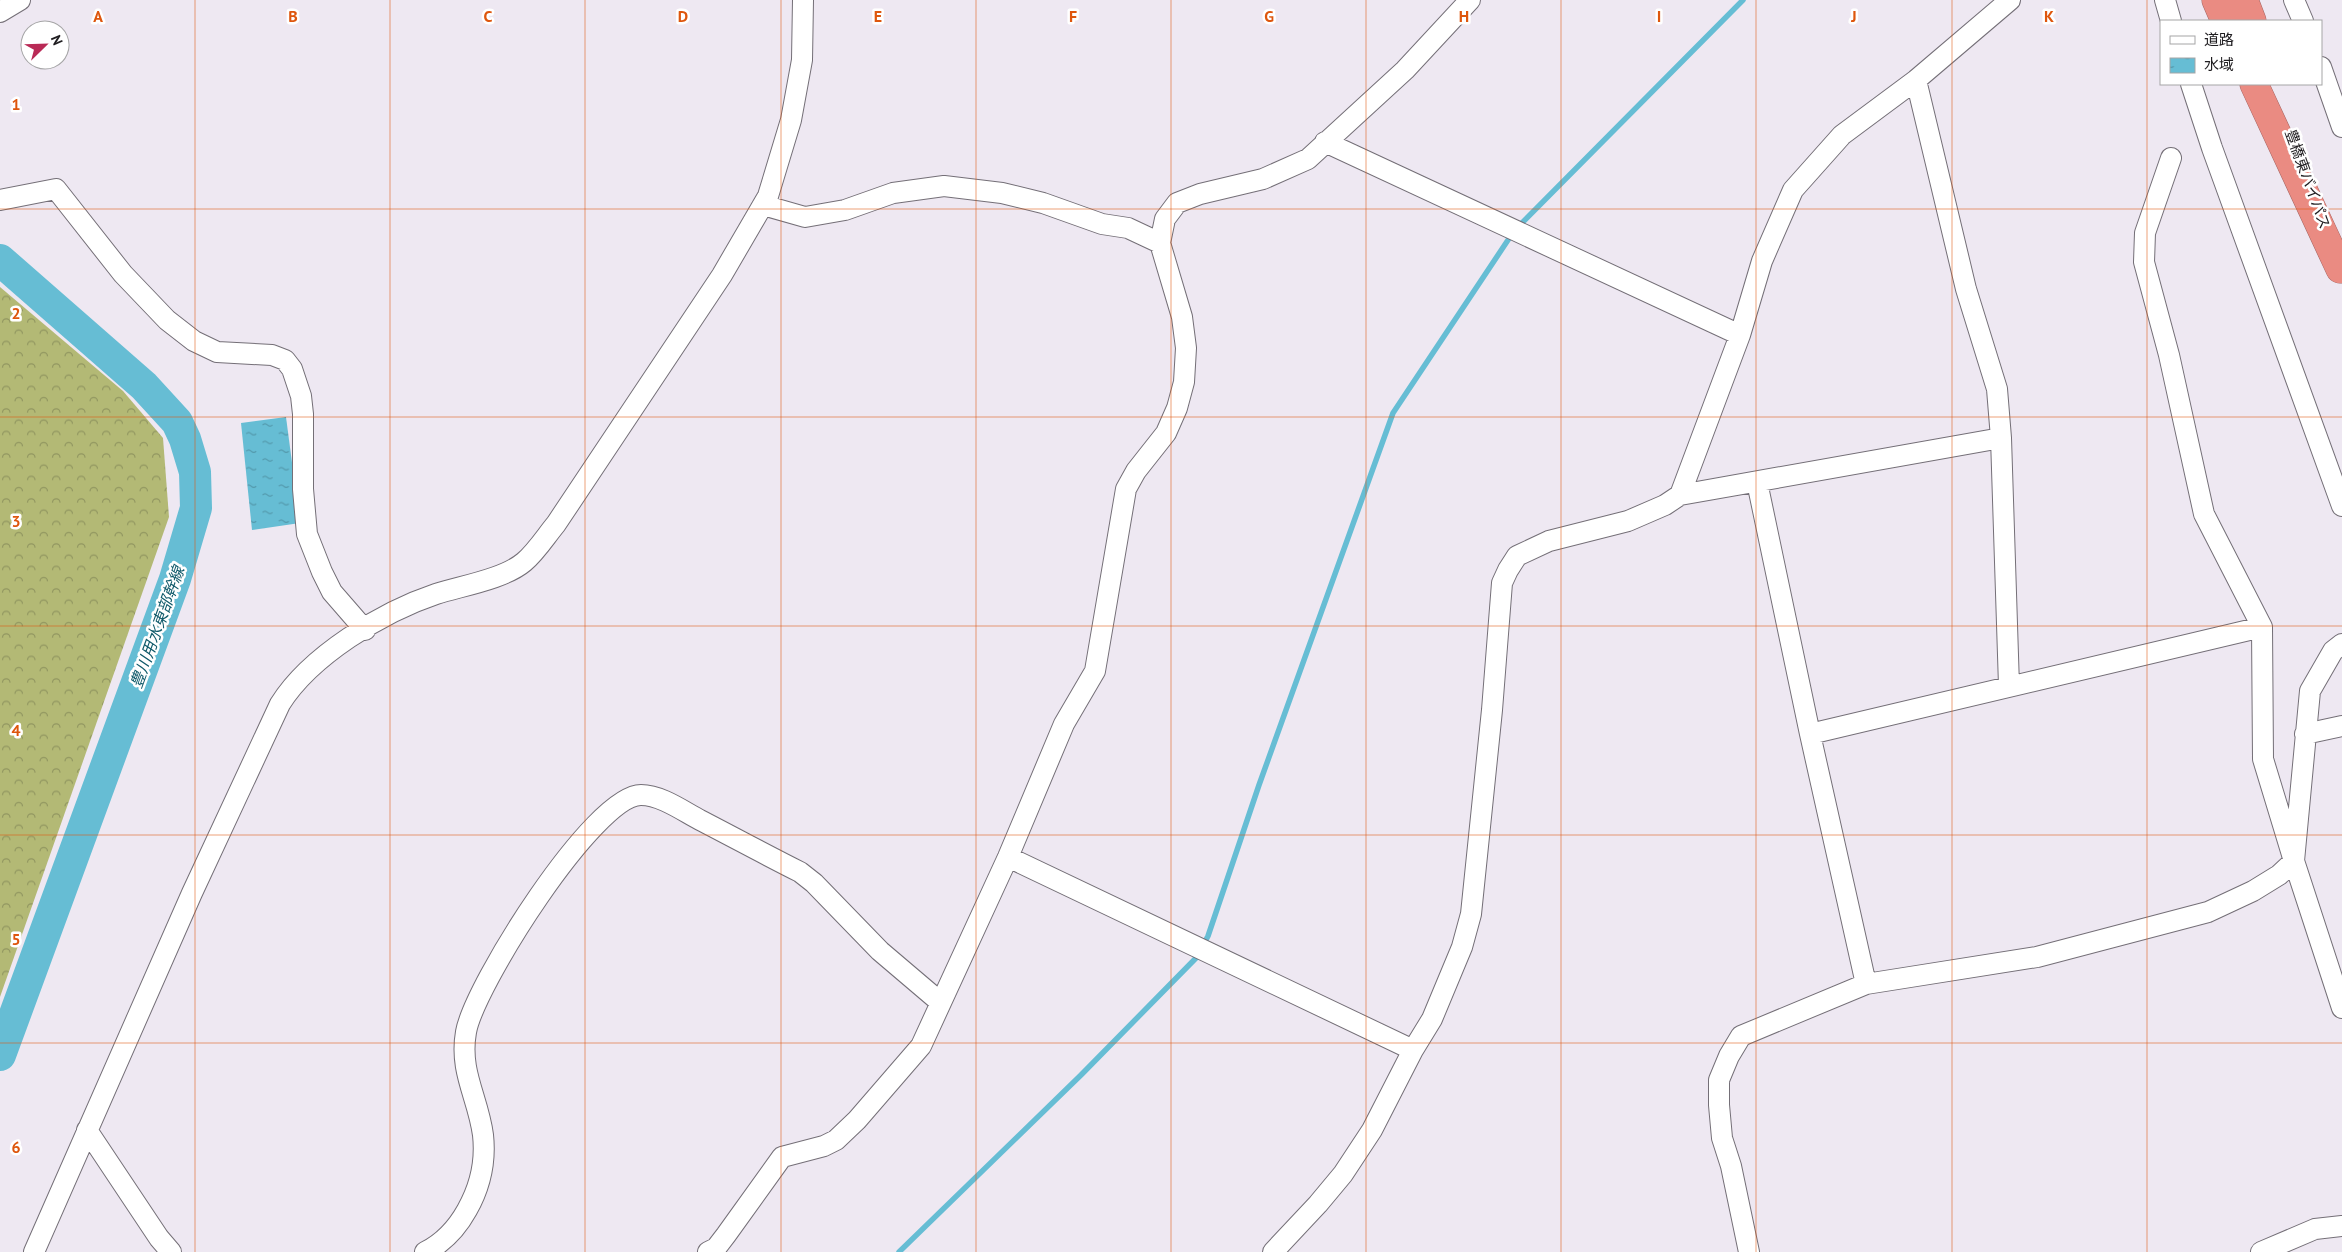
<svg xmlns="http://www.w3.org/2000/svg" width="2342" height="1252" font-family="'PT Sans','Noto Sans JP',sans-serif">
  <defs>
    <pattern id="forest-crowns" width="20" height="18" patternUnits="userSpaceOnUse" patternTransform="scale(1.25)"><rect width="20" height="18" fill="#b3b975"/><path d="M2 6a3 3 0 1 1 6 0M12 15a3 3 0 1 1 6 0" fill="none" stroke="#919660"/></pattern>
    <pattern id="water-ripples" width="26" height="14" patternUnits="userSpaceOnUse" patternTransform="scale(1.25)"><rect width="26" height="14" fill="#66bdd4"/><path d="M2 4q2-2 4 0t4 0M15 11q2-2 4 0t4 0" fill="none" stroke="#5399ac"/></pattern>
  </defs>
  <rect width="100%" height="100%" fill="#eee8f2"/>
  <path fill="url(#forest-crowns)" d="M 0,287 L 123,391 L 163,438 L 169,517 L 0,997 Z"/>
  <path fill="url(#water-ripples)" d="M 286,417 L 300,523 L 252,530 L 241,423 Z"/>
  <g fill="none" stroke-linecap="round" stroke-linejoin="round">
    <path stroke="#66bdd4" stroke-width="5.5" d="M 1518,227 L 1743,0
      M 899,1252 L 1081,1075 L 1197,957 L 1208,936 L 1259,785 L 1393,413 L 1512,234"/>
    <path stroke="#66bdd4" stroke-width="32" d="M 0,260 L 144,386 L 177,422 L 185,439 L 195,472 L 196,508 L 175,579 L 0,1055"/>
    <defs>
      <path id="minor" d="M 2165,0 L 2171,21
        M 2294,0 L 2303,21
        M 0,12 L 20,0
        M 2321,67 L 2342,127
        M 1916,80 L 1966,289 L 1997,389 L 2001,438 L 2009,686
        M 2191,84 L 2212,148 L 2342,506
        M 1325,142 L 1740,335
        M 2171,158 L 2145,233 L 2144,262 L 2169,355 L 2204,514 L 2262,627 L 2263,759 L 2294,861 L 2342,1008
        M 0,200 L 56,189 L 123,274 L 167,320 L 194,341 L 217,352 L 272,355 L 285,360 L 292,369 L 301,396 L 303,414 L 303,489 L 307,534 L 322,572 L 332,592 L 365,630
        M 763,205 L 805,217 L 845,210 L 893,193 L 944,186 L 1002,193 L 1043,203 L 1102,224 L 1128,228 L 1160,243
        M 1757,482 L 1810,734 L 1866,984
        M 1680,495 L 1740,335 L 1762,261 L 1793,190 L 1842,135 L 1916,80 L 2010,0
        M 1810,734 L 2262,627
        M 2305,734 L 2342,726
        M 1008,857 L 1413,1050
        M 87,1130 L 159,1238 L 171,1252
        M 34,1252 L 192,893 L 280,704 C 310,656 382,612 436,594 C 461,586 504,579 524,562 C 536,552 546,536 556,524 L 722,275 L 768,196 L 791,120 L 802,60 L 803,0
        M 425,1252 C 443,1243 457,1228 467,1210 C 480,1187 486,1162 483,1135 C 478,1097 459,1072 466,1032 C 474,986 594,795 641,795 C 661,795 683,811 700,820 C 733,837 766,855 800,872 L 814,883 L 880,951 L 940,1002
        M 708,1252 L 716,1248 L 726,1235 L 782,1157 L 824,1146 L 836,1140 L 857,1120 L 921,1046 L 1008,857 L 1064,724 L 1095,671 L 1126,489 L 1136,471 L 1166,433 L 1177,408 L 1184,382 L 1186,348 L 1182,317 L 1160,243 L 1165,219 L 1177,203 L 1200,194 L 1263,179 L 1308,159 L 1405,70 L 1470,0
        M 1273,1252 L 1318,1204 L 1343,1174 L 1372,1130 L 1413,1050 L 1432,1019 L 1462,947 L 1471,914 L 1492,710 L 1502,583 L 1508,570 L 1517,556 L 1549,541 L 1628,521 L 1665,505 L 1680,495 L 2001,438
        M 1749,1252 L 1731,1166 L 1722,1138 L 1719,1105 L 1719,1080 L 1729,1056 L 1741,1036 L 1866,984 L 2037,957 L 2208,912 L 2253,891 L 2279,875 L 2294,861 L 2310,691 L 2333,651 L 2342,644
        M 2261,1252 L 2315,1229 L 2342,1226"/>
      <path id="highway" d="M 2216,0 L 2225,21
        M 2244,0 L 2252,21
        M 2254,84 L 2340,269"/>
    </defs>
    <use href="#minor" stroke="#746f77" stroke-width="22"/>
    <use href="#highway" stroke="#a36460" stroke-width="29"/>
    <use href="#minor" stroke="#fff" stroke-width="20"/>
    <use href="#highway" stroke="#ea8b82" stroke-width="28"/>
  </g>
  <path fill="none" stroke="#de560d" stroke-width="1" stroke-opacity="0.55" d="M 195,0 L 195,1252M 390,0 L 390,1252M 585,0 L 585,1252M 781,0 L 781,1252M 976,0 L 976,1252M 1171,0 L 1171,1252M 1366,0 L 1366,1252M 1561,0 L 1561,1252M 1756,0 L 1756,1252M 1952,0 L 1952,1252M 2147,0 L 2147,1252M 0,209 L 2342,209M 0,417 L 2342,417M 0,626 L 2342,626M 0,835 L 2342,835M 0,1043 L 2342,1043"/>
  <g text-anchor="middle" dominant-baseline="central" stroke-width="5" stroke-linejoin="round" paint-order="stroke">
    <g font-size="15" fill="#1f1d20" stroke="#fff">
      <text transform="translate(2308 179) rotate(70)">豊橋東バイパス</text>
    </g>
    <g font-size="16" font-style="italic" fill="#0f5969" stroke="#fff">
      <text transform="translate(157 627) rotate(-70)">豊川用水東部幹線</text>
    </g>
  </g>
  <g font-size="16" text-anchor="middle" font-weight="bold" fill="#de560d" stroke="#fff" stroke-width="5" stroke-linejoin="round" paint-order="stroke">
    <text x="98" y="22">A</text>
    <text x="293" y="22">B</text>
    <text x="488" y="22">C</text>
    <text x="683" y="22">D</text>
    <text x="878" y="22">E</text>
    <text x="1073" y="22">F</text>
    <text x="1269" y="22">G</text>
    <text x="1464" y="22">H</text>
    <text x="1659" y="22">I</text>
    <text x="1854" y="22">J</text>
    <text x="2049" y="22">K</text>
    <text x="16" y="110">1</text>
    <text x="16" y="319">2</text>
    <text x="16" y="527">3</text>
    <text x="16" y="736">4</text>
    <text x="16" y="945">5</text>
    <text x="16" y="1153">6</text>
  </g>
  <rect x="2160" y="20" width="162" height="65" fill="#ffffff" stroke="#a5a5a6"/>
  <rect x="2170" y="36" width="25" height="8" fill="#ffffff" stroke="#a5a5a6"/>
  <text x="2204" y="45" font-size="15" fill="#1f1d20">道路</text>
  <rect x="2170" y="58" width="25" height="15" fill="url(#water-ripples)" stroke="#a5a5a6"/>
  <text x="2204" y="70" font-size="15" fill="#1f1d20">水域</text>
  <g transform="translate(45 45) rotate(67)"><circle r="24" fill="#ffffff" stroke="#a5a5a6"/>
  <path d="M0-4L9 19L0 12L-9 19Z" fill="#b92a56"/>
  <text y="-8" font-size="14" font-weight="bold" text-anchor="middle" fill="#1f1d20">N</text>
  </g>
</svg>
